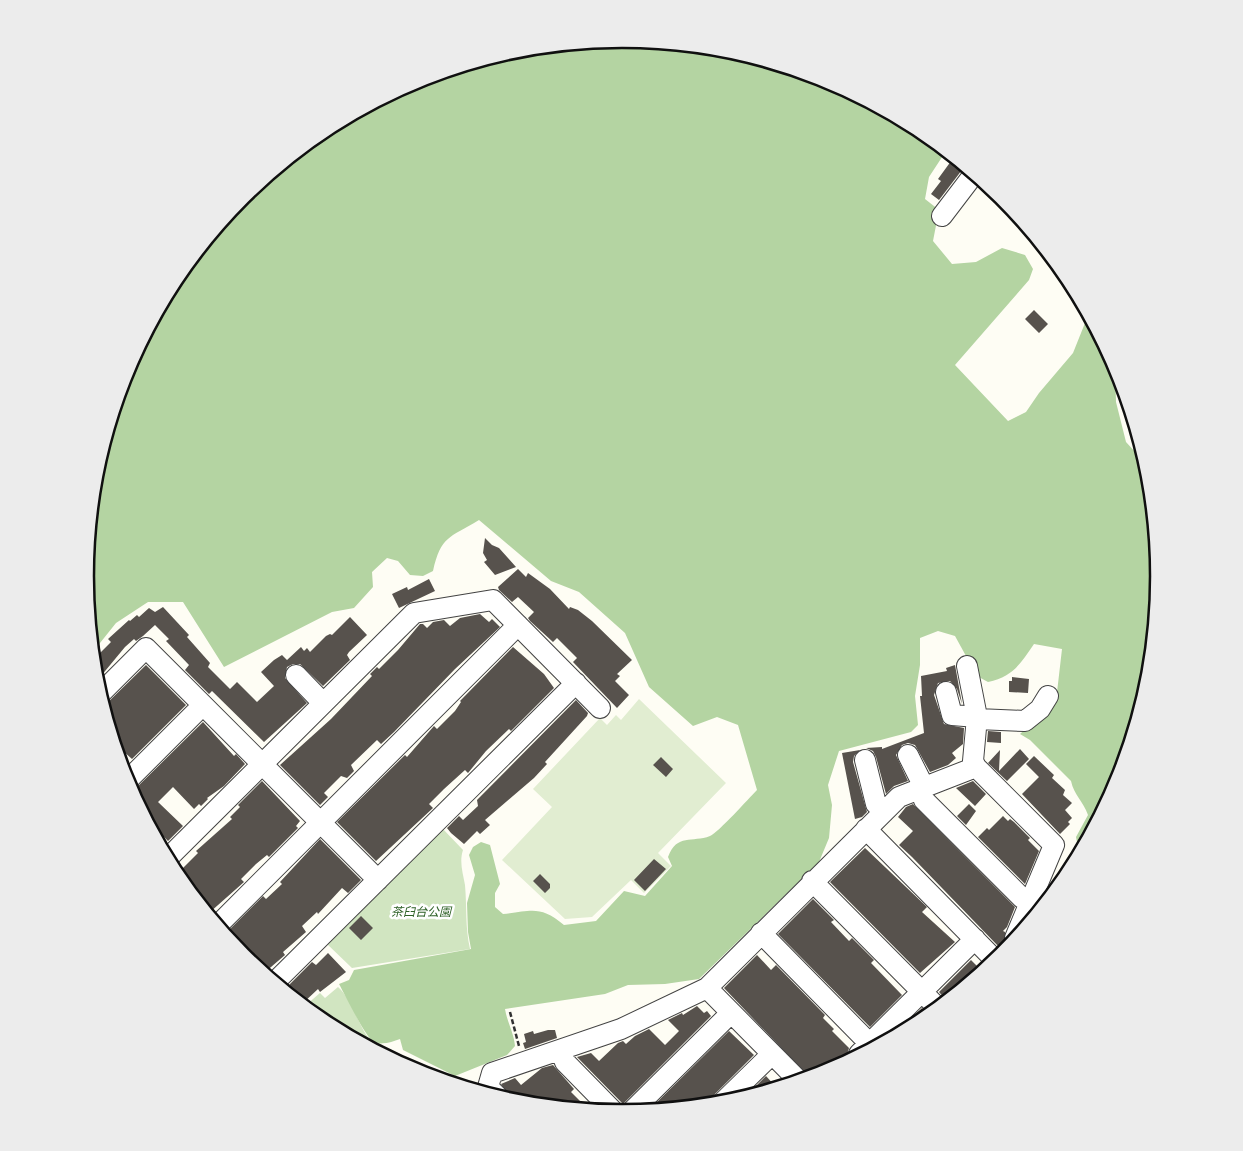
<svg xmlns="http://www.w3.org/2000/svg" width="1243" height="1151" font-family="'Times New Roman','Noto Sans JP',serif">
  <rect width="100%" height="100%" fill="#fefdf4"/>
  <path fill="#d1e5c1" d="M 442,828 L 463,850 C 459,862 463,873 465,885 C 467,907 465,927 470,949 L 352,968 L 326,943 Z
    M 338,987 C 353,1000 361,1034 372,1041 C 375,1043 380,1043 383,1044 L 372,1048 C 346,1034 325,1025 306,1005 L 320,993 L 325,998 Z"/>
  <path fill="#b4d4a2" d="M 622,39 C 655,42 696,42 728,49 C 806,68 884,100 946,151 L 929,177 L 925,199 L 939,210 L 933,241 L 952,264 L 976,262 L 1002,248 L 1025,255 L 1033,269 L 1029,280 L 955,365 L 1008,421 L 1026,412 L 1039,393 L 1073,353 L 1085,323 L 1081,303 L 1115,367 L 1116,402 L 1126,442 L 1146,464 L 1148,471 L 1158,576 L 1148,680 L 1117,781 L 1079,852 L 1076,837 L 1088,815 C 1083,801 1074,795 1071,781 L 1030,740 L 1020,734 L 1056,701 L 1062,649 L 1034,644 C 1020,664 1014,676 988,682 L 977,676 L 955,636 L 938,631 L 920,638 L 920,665 L 915,696 L 918,725 L 911,732 L 839,751 L 828,785 L 832,805 L 829,838 L 819,862 L 699,979 L 665,984 L 628,985 L 605,994 L 505,1009 C 507,1022 514,1033 515,1046 L 507,1055 L 455,1076 L 403,1050 L 400,1039 C 391,1042 382,1046 373,1041 C 366,1038 345,995 339,984 L 349,980 L 354,970 L 471,949 L 468,932 L 467,903 L 475,875 L 469,855 L 473,847 L 481,842 L 490,845 L 500,884 L 495,893 L 495,907 L 503,914 C 532,911 540,905 564,925 L 596,921 L 624,891 L 645,896 L 672,866 L 668,857 C 677,833 692,843 710,836 C 719,832 748,799 757,790 L 738,725 L 717,717 L 693,726 L 649,687 L 625,633 L 579,592 L 551,581 L 479,520 C 449,538 441,536 433,571 L 423,576 L 410,575 L 398,561 L 387,558 L 372,572 L 373,587 L 354,608 L 332,612 L 224,667 L 183,602 L 148,602 L 116,623 L 92,653 L 85,575 L 95,471 L 126,370 L 175,277 L 242,196 L 324,129 L 416,80 L 517,49 Z"/>
  <path fill="#e1edd1" d="M 639,699 L 726,783 L 658,853 L 671,866 L 644,893 L 631,880 L 592,917 L 565,919 L 502,860 L 552,807 L 533,789 L 600,718 L 607,725 L 616,715 L 621,720 Z"/>
  <path fill="#57524d" d="M 954,157 L 965,166 L 939,200 L 931,194 L 941,181 L 938,179 Z
    M 1034,310 L 1048,324 L 1039,333 L 1025,319 Z
    M 485,538 L 492,545 L 499,548 L 516,567 L 495,575 L 484,562 L 487,560 L 483,553 Z
    M 518,569 L 526,577 L 528,573 L 550,589 L 569,609 L 570,607 L 578,610 L 592,621 L 632,660 L 617,674 L 620,676 L 615,681 L 629,695 L 617,708 L 573,662 L 577,658 L 557,638 L 553,642 L 530,621 L 528,618 L 534,612 L 518,597 L 512,602 L 499,590 L 498,587 Z
    M 429,579 L 435,591 L 399,608 L 392,594 L 407,587 L 408,590 Z
    M 163,607 L 189,635 L 187,637 L 210,663 L 208,667 L 230,689 L 237,682 L 257,702 L 274,686 L 261,672 L 274,660 L 282,655 L 287,660 L 301,647 L 304,651 L 307,648 L 310,652 L 326,636 L 330,634 L 332,635 L 350,617 L 367,635 L 349,652 L 347,655 L 350,660 L 323,686 L 300,664 L 293,664 L 287,667 L 285,678 L 307,703 L 264,742 L 212,691 L 209,694 L 185,670 L 189,665 L 166,641 L 169,639 L 155,625 L 143,636 L 136,641 L 134,639 L 125,647 L 96,682 L 92,653 L 97,656 L 111,642 L 108,639 L 129,620 L 130,621 L 137,615 L 139,617 L 149,608 L 155,612 Z
    M 480,614 L 489,622 L 492,619 L 500,627 L 455,669 L 394,732 L 381,744 L 377,740 L 351,765 L 354,771 L 347,778 L 341,776 L 324,793 L 328,797 L 320,805 L 280,765 L 331,719 L 372,676 L 370,674 L 377,667 L 379,669 L 398,650 L 420,624 L 423,624 L 427,628 L 433,622 L 444,620 L 450,626 L 460,618 Z
    M 513,647 L 544,674 L 554,688 L 511,731 L 509,729 L 486,751 L 468,773 L 465,770 L 444,789 L 429,804 L 433,808 L 376,861 L 337,822 L 405,755 L 407,757 L 434,726 L 437,729 L 455,711 L 461,702 L 460,701 Z
    M 146,665 L 186,705 L 132,759 L 114,743 L 103,707 Z
    M 955,665 L 962,704 L 957,689 L 950,681 L 938,683 L 934,695 L 944,724 L 964,728 L 963,744 L 952,753 L 956,758 L 948,765 L 930,772 L 915,745 L 908,743 L 902,745 L 896,755 L 908,781 L 894,786 L 886,794 L 876,757 L 873,751 L 866,748 L 882,747 L 882,749 L 924,733 L 920,696 L 922,696 L 921,676 L 947,671 L 946,668 Z
    M 1012,677 L 1029,679 L 1028,693 L 1009,692 L 1009,681 L 1012,681 Z
    M 576,700 L 588,713 L 587,716 L 545,762 L 547,764 L 534,778 L 485,820 L 490,825 L 480,834 L 477,831 L 464,844 L 451,833 L 447,828 L 459,816 L 463,820 L 478,806 L 477,800 Z
    M 203,722 L 234,756 L 236,754 L 245,764 L 224,786 L 207,798 L 208,799 L 201,806 L 199,804 L 194,809 L 173,787 L 158,802 L 183,826 L 168,841 L 144,816 L 142,811 L 144,808 L 132,792 Z
    M 988,731 L 1001,732 L 1001,743 L 987,742 Z
    M 1020,749 L 1029,759 L 1007,781 L 988,763 L 1000,750 L 999,771 Z
    M 860,750 L 854,756 L 853,762 L 867,812 L 862,817 L 855,819 L 842,753 Z
    M 1034,756 L 1054,775 L 1052,778 L 1065,790 L 1063,795 L 1072,803 L 1065,810 L 1072,818 L 1068,822 L 1070,824 L 1060,834 L 1022,794 L 1039,777 L 1026,764 Z
    M 661,757 L 673,769 L 666,777 L 653,765 Z
    M 262,781 L 300,821 L 296,826 L 298,828 L 269,857 L 267,855 L 256,864 L 241,879 L 244,882 L 209,913 L 176,875 L 198,853 L 196,851 L 232,819 L 230,817 L 240,807 L 238,805 Z
    M 973,781 L 986,794 L 975,806 L 956,788 Z
    M 913,804 L 1015,907 L 1007,927 L 1003,931 L 1005,932 L 1005,944 L 1000,948 L 912,857 L 899,845 L 913,831 L 898,817 L 906,807 Z
    M 969,804 L 976,811 L 966,825 L 957,816 Z
    M 1003,816 L 1008,821 L 1010,819 L 1014,822 L 1030,838 L 1028,840 L 1039,851 L 1025,884 L 978,837 L 987,828 L 989,830 Z
    M 320,839 L 361,880 L 348,893 L 342,888 L 318,914 L 317,912 L 302,926 L 306,932 L 283,952 L 285,955 L 264,973 L 242,955 L 225,934 L 263,896 L 266,899 L 282,884 L 280,882 Z
    M 865,848 L 927,907 L 922,912 L 955,942 L 920,973 L 830,882 Z
    M 654,859 L 666,869 L 645,891 L 634,880 Z
    M 540,874 L 550,884 L 550,888 L 545,893 L 533,881 Z
    M 813,899 L 834,920 L 831,922 L 849,941 L 852,938 L 874,960 L 871,963 L 902,995 L 870,1027 L 778,934 Z
    M 361,916 L 373,928 L 361,940 L 349,928 Z
    M 328,953 L 346,972 L 320,992 L 318,989 L 302,1004 L 284,990 L 312,962 L 316,965 Z
    M 757,955 L 771,970 L 776,965 L 825,1015 L 823,1018 L 834,1029 L 832,1031 L 849,1048 L 847,1055 L 836,1066 L 809,1077 L 724,988 Z
    M 971,960 L 982,971 L 946,1000 L 939,992 Z
    M 697,1006 L 704,1013 L 707,1011 L 711,1016 L 623,1104 L 577,1057 L 591,1053 L 599,1061 L 618,1043 L 623,1041 L 626,1044 L 635,1036 L 649,1029 L 665,1045 L 679,1031 L 668,1020 L 682,1013 L 683,1015 Z
    M 922,1008 L 928,1015 L 895,1035 Z
    M 548,1030 L 555,1030 L 557,1038 L 525,1049 L 523,1043 L 526,1042 L 524,1034 L 533,1031 L 534,1034 Z
    M 729,1031 L 754,1055 L 715,1094 L 711,1103 L 650,1109 Z
    M 553,1065 L 574,1089 L 571,1092 L 588,1109 L 516,1102 L 509,1096 L 501,1084 L 515,1078 L 521,1085 L 542,1068 Z
    M 766,1076 L 776,1087 L 746,1096 Z"/>
  <g fill="none" stroke-linecap="round" stroke-linejoin="round">
    <defs>
      <path id="minor" d="M 942,216 L 974,174
        M 967,666 L 977,717 L 973,761 L 976,767
        M 296,675 L 323,703
        M 946,692 L 952,715 L 977,717
        M 99,695 L 146,648 L 378,880
        M 977,719 L 1025,721 L 1040,709 L 1048,696
        M 908,755 L 924,787
        M 865,760 L 876,804 L 884,812
        M 126,782 L 203,705
        M 920,789 L 924,800 L 1022,898 L 1030,902
        M 866,829 L 995,960
        M 167,859 L 414,613 L 493,600 L 600,708
        M 812,881 L 937,1007
        M 218,925 L 518,625
        M 761,933 L 873,1047
        M 275,982 L 576,683
        M 707,988 L 798,1080
        M 560,1050 L 565,1062 L 614,1112
        M 859,1054 L 975,939
        M 497,1096 L 488,1087 L 492,1073 L 621,1029 L 707,988 L 899,797 L 976,767 L 1054,845 L 1015,938
        M 723,1102 L 772,1054
        M 632,1111 L 731,1013"/>
    </defs>
    <use href="#minor" stroke="#434343" stroke-width="22"/>
    <path stroke="#323232" stroke-width="2.5" stroke-dasharray="5 2.5" stroke-linecap="butt" d="M 510,1012 L 519,1046"/>
    <use href="#minor" stroke="#fff" stroke-width="20"/>
  </g>
  <g text-anchor="middle" dominant-baseline="central" stroke-width="5" stroke-linejoin="round" paint-order="stroke">
    <g font-size="12" font-style="italic" fill="#2e6127" stroke="#fff">
      <text x="421" y="912">茶臼台公園</text>
    </g>
  </g>
  <path d="M0 0H1243V1151H0ZM94 576a528 528 0 1 1 1056 0a528 528 0 1 1-1056 0Z" fill="#ececec" fill-rule="evenodd"/>
  <path fill="none" stroke="#101010" stroke-width="2.5" d="M94 576a528 528 0 1 1 1056 0a528 528 0 1 1-1056 0Z"/>
</svg>
